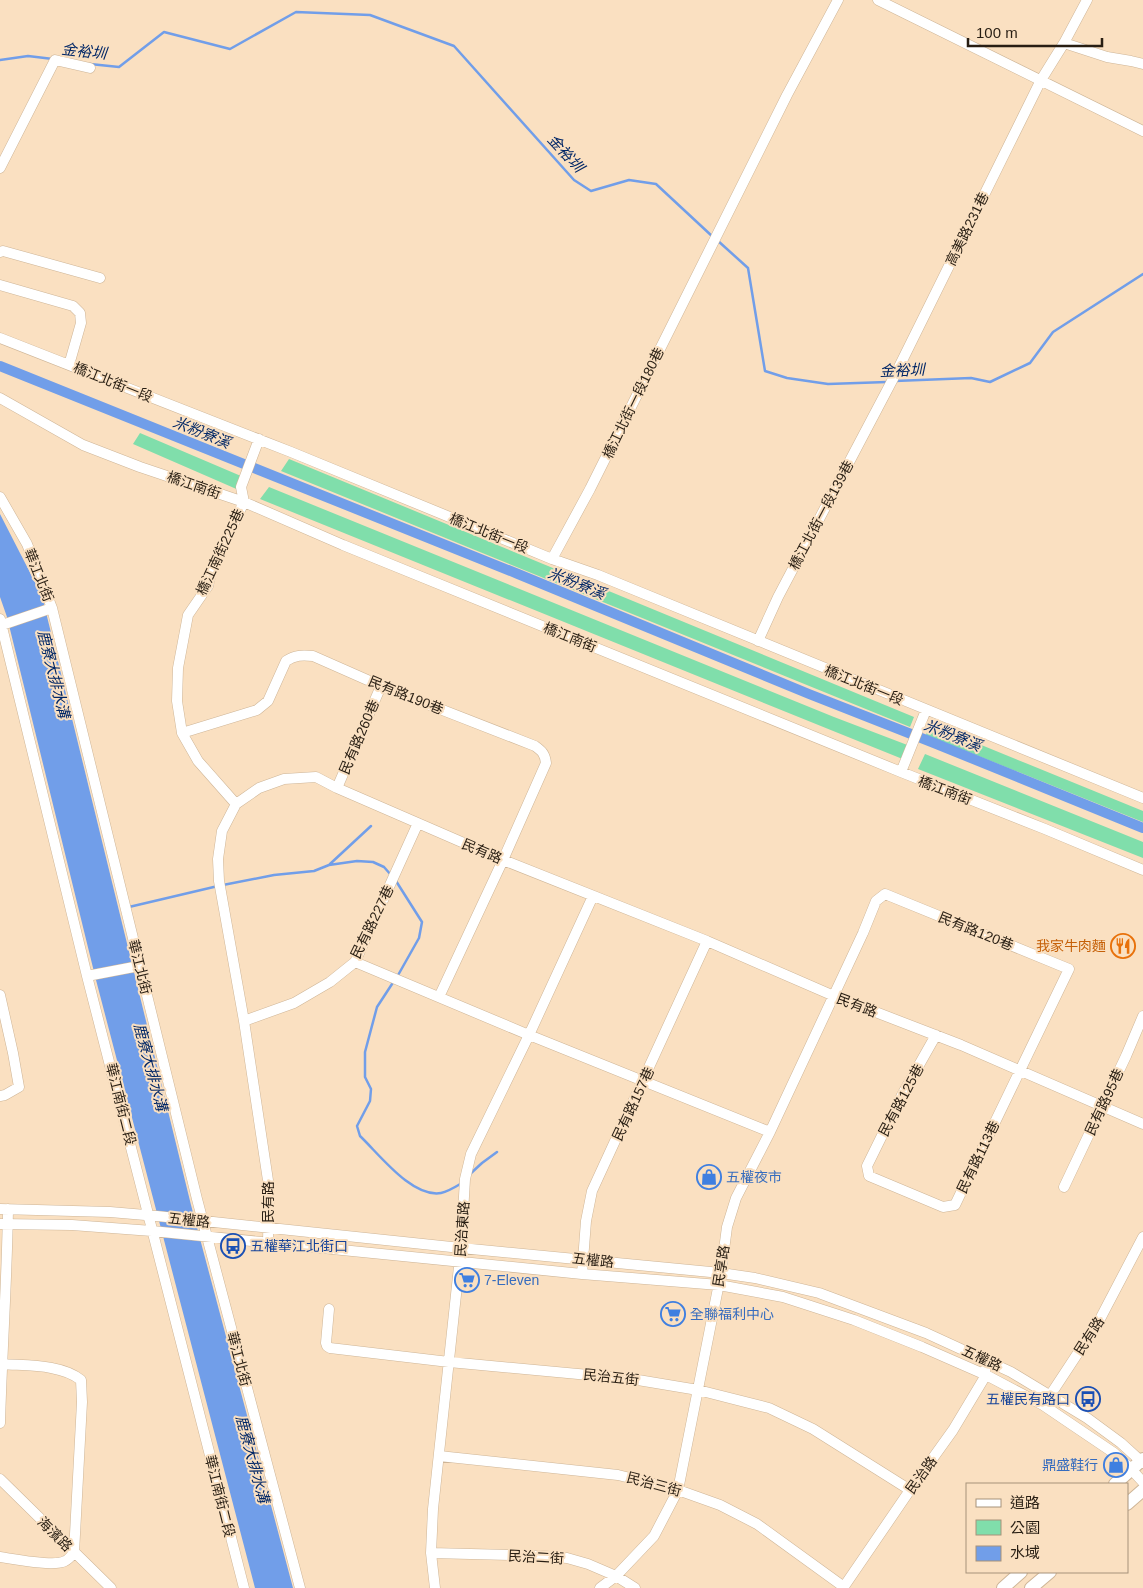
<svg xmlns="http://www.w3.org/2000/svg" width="1143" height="1588" font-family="Arial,'Noto Sans TC',sans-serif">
  <rect width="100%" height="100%" fill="#fae0c1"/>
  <path fill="#80deab" d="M 140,433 L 248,479 L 241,491 L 133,444 Z
    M 289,459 L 914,717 L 910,727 L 281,471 Z
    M 269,487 L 834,717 L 910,746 L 905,760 L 260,499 Z
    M 930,724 L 1143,811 L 1143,822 L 926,735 Z
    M 925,754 L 1143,842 L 1143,858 L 918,769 Z"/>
  <path fill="#719ee9" d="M 0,514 L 42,596 L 191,1205 L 293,1588 L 255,1588 L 96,980 L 7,617 L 0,597 Z"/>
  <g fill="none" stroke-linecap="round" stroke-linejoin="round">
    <path stroke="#719ee9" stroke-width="2.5" d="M 0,60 L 28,56 L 53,59
      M 90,64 L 119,67 L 164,32 L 230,49 L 296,12 L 370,15 L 454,46 L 574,180 L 591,191 L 629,180 L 656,184 L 713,237
      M 717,240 L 748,268 L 765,371 L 787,378 L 828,384 L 887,382
      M 895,381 L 971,378 L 990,382 L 1030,363 L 1053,332 L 1143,274
      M 330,864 L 371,826
      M 396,881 L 422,922 L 419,938 L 397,977
      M 223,885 L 274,875 L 314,871 L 329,865 L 357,861 L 373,862 L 384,867 L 391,875
      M 129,907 L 218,886
      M 394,981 L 377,1007 L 365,1052 L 365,1077 L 371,1089 L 370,1101 L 357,1126 L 360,1136 C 379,1154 412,1198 441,1193 C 447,1192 457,1186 462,1183
      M 469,1175 L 482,1163 L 497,1152"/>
    <path stroke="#719ee9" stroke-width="10" d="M 0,366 L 518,574 L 809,694 L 934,743 L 1143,828"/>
    <defs>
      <path id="minor" d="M 878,0 L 1143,131
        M 1064,43 L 1107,57 L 1131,61 L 1143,64
        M 0,168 L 55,60 L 90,68
        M 0,252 L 3,251 L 100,278
        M 0,285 L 73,306 L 80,313 L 81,323 L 69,365
        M 0,338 L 291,452 L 552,559 L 598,575 L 1143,798
        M 0,398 L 83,445 L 140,467 L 244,502 L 343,545 L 901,772 L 1045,829 L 1143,870
        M 0,497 L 27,544 L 52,608 L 197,1199 L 300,1588
        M 552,559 L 590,489 L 787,95 L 838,0
        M 0,619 L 87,976 L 244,1588
        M 2,625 L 52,608
        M 758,641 L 778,597 L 894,377 L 1041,80 L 1064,43 L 1087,0
        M 182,733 L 257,710 L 268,701 L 286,661 C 295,655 302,655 313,656 L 381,686 L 535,746 C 542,751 545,754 546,763 L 503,860 L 439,997
        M 901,772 L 926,710
        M 337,788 L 381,686
        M 236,804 L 198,761 L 182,733 L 177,701 L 178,668 L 188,615 L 208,586 L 212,569 L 244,502 L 241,487 L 259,439
        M 355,962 L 529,1035 L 770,1132
        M 87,976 L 139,966
        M 0,995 L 13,1053 L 19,1087 L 5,1095 L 0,1096
        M 244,1021 L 294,1003 L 330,982 L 355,962 L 418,823
        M 1064,1187 L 1126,1056 L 1143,1016
        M 0,1209 L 110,1212 L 157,1216 L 461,1248 L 721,1273 L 755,1278 L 819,1293 L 926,1333 L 1011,1372 L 1087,1418 L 1121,1443 L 1143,1463
        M 0,1224 L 72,1225 L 152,1231 L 582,1274 L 719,1285 L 783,1297 L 854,1320 L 922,1347 L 986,1375 L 1043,1405 L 1071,1424 L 1114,1453 L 1131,1469 L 1143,1482
        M 268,1243 L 269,1187 L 244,1021 L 219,881 L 218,859 L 222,831 L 236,804 L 259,788 L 284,779 L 316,777 L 337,788 L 503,860 L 707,941 L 834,996 L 961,1045 L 1143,1124
        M 582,1274 L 586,1221 L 592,1191 L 707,941
        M 329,1309 L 326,1343 L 327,1346 L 330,1348 L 449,1362 L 632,1379 L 698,1390 L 769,1408 L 813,1429 L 910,1490
        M 1047,1400 L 1099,1321 L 1143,1237
        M 0,1423 C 2,1351 7,1280 8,1209
        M 439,1456 L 618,1475 L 678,1490 L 720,1505 L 757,1524 L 844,1587
        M 0,1479 L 111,1588
        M 431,1553 L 543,1556 L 567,1558 L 588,1564 L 616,1576 L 635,1588
        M 0,1557 C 14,1559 54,1567 65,1561 C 68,1560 71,1556 74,1553 L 82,1402 L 81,1380 C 61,1364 27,1366 2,1364
        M 435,1588 L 431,1553 L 433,1509 L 461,1248 L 465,1179 L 471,1154 L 529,1035 L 593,896
        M 600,1588 L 616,1576 L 654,1536 L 678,1490 L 721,1273 L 727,1227 L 736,1198 L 770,1132 L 863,933 L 876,901 L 885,894 L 1069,969 L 955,1205 L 943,1207 L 869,1176 L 867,1166 L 902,1095 L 936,1035
        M 843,1588 L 910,1490 L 953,1430 L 986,1375 L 985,1370"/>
      <path id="major" d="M 1115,1484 L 1143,1459
        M 1127,1504 L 1143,1490
        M 1003,1588 L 1021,1572
        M 1031,1588 L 1050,1572"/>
    </defs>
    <use href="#minor" stroke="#ceb597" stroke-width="11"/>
    <use href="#major" stroke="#ceb597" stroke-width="14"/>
    <use href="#minor" stroke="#fff" stroke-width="10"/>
    <use href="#major" stroke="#fff" stroke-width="12"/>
  </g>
  <defs>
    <symbol id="restaurant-ring" viewBox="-11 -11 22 22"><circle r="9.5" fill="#fae0c1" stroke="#e8710a" stroke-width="1.5"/><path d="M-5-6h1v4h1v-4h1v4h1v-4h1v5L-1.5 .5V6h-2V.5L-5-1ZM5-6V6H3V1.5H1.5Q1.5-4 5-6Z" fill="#e8710a"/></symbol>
    <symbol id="shop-ring" viewBox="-11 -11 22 22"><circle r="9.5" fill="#fae0c1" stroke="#3f7fe0" stroke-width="1.5"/><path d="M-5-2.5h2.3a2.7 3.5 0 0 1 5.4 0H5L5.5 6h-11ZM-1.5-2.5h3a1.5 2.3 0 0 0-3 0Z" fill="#3f7fe0"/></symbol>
    <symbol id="bus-ring" viewBox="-11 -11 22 22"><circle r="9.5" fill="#fae0c1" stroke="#1a4fb4" stroke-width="1.5"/><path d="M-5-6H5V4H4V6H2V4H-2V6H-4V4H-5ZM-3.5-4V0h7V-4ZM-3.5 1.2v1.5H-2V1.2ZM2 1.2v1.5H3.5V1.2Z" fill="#1a4fb4"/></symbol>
    <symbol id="supermarket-ring" viewBox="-11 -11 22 22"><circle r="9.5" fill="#fae0c1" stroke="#3f7fe0" stroke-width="1.5"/><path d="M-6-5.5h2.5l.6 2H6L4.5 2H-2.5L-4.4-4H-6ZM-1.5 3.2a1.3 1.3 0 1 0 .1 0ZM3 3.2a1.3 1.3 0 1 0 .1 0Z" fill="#3f7fe0"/></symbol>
  </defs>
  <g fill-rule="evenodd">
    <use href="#restaurant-ring" x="1109" y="932" width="28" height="28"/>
    <use href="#shop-ring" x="695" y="1163" width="28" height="28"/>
    <use href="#bus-ring" x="219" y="1232" width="28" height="28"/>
    <use href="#supermarket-ring" x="453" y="1266" width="28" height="28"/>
    <use href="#supermarket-ring" x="659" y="1300" width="28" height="28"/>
    <use href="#bus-ring" x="1074" y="1385" width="28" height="28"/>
    <use href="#shop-ring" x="1102" y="1451" width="28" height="28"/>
  </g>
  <g text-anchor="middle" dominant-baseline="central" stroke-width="4" stroke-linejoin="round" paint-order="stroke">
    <g font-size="14" fill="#281e13" stroke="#fae0c1">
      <text transform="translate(967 229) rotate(-64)">高美路231巷</text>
      <text transform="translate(113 382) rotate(22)">橋江北街一段</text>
      <text transform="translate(633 403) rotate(-64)">橋江北街一段180巷</text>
      <text transform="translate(194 485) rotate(19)">橋江南街</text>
      <text transform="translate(821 515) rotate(-62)">橋江北街一段139巷</text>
      <text transform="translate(489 533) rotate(22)">橋江北街一段</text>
      <text transform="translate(220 552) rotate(-65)">橋江南街225巷</text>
      <text transform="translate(39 575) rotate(68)">華江北街</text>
      <text transform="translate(570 637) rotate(22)">橋江南街</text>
      <text transform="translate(864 685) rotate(22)">橋江北街一段</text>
      <text transform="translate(406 695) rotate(22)">民有路190巷</text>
      <text transform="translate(359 737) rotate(-67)">民有路260巷</text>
      <text transform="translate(945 790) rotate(21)">橋江南街</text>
      <text transform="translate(482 851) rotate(23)">民有路</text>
      <text transform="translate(372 922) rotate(-64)">民有路227巷</text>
      <text transform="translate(976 931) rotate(22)">民有路120巷</text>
      <text transform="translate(140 967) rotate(76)">華江北街</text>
      <text transform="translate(857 1005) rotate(21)">民有路</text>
      <text transform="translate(901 1100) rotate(-62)">民有路125巷</text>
      <text transform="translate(1104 1102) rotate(-65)">民有路95巷</text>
      <text transform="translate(121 1104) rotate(76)">華江南街二段</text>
      <text transform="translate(633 1104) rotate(-65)">民有路157巷</text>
      <text transform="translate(978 1157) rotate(-64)">民有路113巷</text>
      <text transform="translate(268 1202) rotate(-90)">民有路</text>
      <text transform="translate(189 1220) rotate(6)">五權路</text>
      <text transform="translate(462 1229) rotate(-86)">民治東路</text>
      <text transform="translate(593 1260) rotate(6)">五權路</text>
      <text transform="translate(721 1266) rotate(-81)">民享路</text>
      <text transform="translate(1089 1336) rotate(-57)">民有路</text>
      <text transform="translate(982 1358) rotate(25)">五權路</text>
      <text transform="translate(239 1359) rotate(75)">華江北街</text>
      <text transform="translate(611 1377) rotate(6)">民治五街</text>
      <text transform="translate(921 1475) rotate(-54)">民治路</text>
      <text transform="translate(654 1484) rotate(15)">民治三街</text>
      <text transform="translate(220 1496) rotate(76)">華江南街二段</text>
      <text transform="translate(55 1534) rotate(45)">海濱路</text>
      <text transform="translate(536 1557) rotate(3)">民治二街</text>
    </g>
    <g font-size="14" fill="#c56008" stroke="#fae0c1" text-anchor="end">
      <text x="1106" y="946">我家牛肉麵</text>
    </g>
    <g font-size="14" fill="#366cbe" stroke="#fae0c1" text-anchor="start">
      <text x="726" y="1177">五權夜市</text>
      <text x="484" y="1280">7-Eleven</text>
      <text x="690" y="1314">全聯福利中心</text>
      <text x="1098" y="1465" text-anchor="end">鼎盛鞋行</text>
    </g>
    <g font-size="14" fill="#164399" stroke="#fae0c1" text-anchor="start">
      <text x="250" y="1246">五權華江北街口</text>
      <text x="1070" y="1399" text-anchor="end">五權民有路口</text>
    </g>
    <g font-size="15" font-style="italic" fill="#002666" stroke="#fae0c1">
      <text transform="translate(84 51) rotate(6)">金裕圳</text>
      <text transform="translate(566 153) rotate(47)">金裕圳</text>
      <text transform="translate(902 370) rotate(-2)">金裕圳</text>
      <text transform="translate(202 432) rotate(22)">米粉寮溪</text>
      <text transform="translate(577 583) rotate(22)">米粉寮溪</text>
      <text transform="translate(54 674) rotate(76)">鹿寮大排水溝</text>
      <text transform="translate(953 735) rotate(22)">米粉寮溪</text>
      <text transform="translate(151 1067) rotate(75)">鹿寮大排水溝</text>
      <text transform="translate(253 1459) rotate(75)">鹿寮大排水溝</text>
    </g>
  </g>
  <rect x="966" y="1483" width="162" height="90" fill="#fae0c1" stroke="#a6927b"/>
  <rect x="976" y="1499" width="25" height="8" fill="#ffffff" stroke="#a6927b"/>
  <text x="1010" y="1508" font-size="15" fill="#281e13">道路</text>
  <rect x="976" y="1520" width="25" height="15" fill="#80deab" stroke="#a6927b"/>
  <text x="1010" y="1533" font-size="15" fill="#281e13">公園</text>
  <rect x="976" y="1546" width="25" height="15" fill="#719ee9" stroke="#a6927b"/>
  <text x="1010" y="1558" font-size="15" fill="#281e13">水域</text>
  <path d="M968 38v8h134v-8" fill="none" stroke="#281e13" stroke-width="2.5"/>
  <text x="976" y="38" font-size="15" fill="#281e13" stroke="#fae0c1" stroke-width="4" paint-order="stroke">100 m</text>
</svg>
